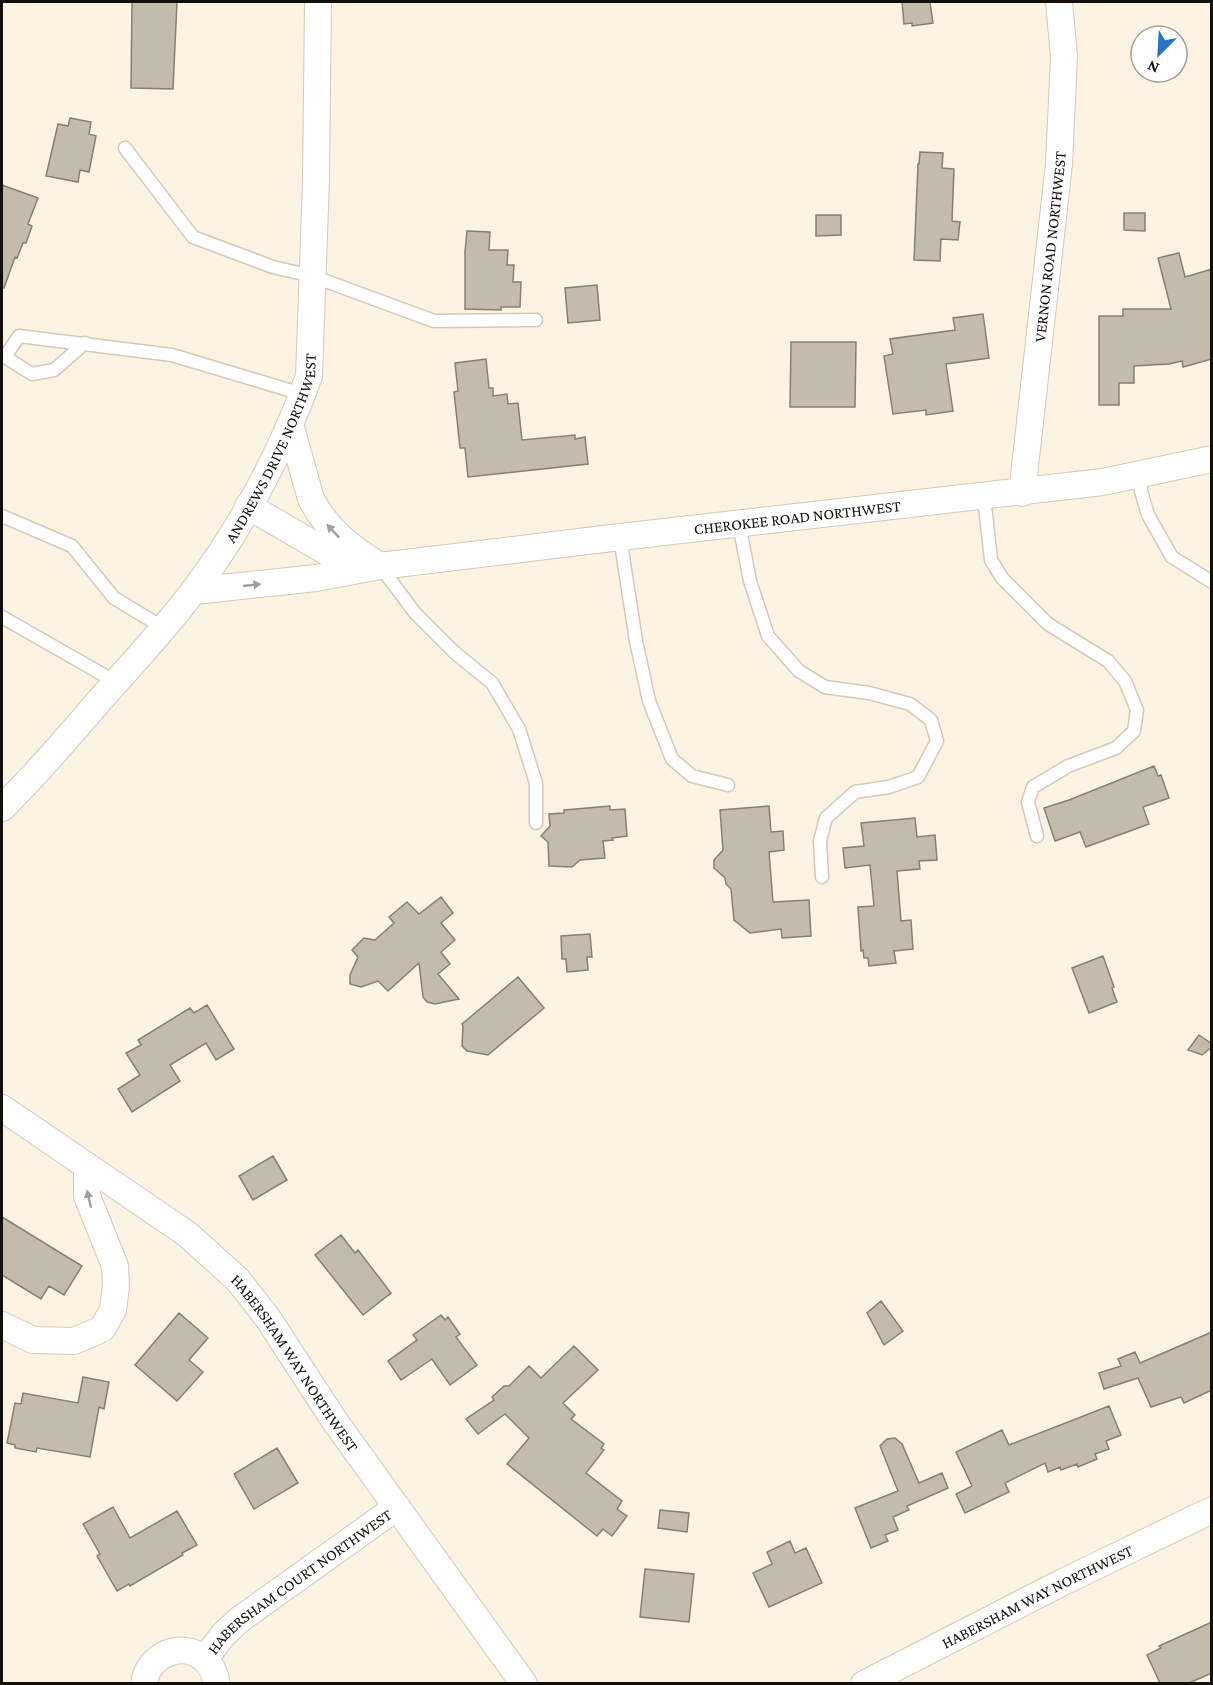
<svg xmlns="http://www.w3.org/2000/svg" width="1213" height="1685" font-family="'Crimson Pro',serif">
  <rect width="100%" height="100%" fill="#fcf3e3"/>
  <path fill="#c3bbac" stroke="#878071" stroke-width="1.5" d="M 132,2 L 177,2 L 173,89 L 131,88 Z
    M 902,2 L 930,2 L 933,23 L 912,26 L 912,23 L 904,24 Z
    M 70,118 L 91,122 L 89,134 L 96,136 L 89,172 L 80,170 L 78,182 L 46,176 L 58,124 L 68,126 Z
    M 920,152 L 943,153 L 942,168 L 954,169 L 952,221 L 960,222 L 958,240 L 941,239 L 940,261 L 914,260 L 918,164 L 919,164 Z
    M 2,185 L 38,198 L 28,224 L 32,226 L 26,243 L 23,243 L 17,258 L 15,257 L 4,288 L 2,288 Z
    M 1124,213 L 1145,213 L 1145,231 L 1124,230 Z
    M 816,215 L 841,215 L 841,235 L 816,236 Z
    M 467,231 L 490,232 L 489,250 L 508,250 L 507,265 L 514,265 L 513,282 L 521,282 L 520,307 L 501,307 L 501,310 L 465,309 L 465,252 Z
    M 1179,253 L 1185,277 L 1212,269 L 1212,359 L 1183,367 L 1182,361 L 1169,364 L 1134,366 L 1134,383 L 1119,383 L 1119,405 L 1099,405 L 1099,316 L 1123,316 L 1123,309 L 1171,309 L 1158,258 Z
    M 597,285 L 600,320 L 568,323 L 565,288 Z
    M 983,314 L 989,358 L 946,364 L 953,411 L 926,415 L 926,410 L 893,414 L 884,356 L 893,354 L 890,339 L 955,330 L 953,318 Z
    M 791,342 L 856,342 L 855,407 L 790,407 Z
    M 486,359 L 489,388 L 493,388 L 493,396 L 507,394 L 508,404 L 518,403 L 522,440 L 575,435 L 575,439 L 585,437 L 588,464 L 468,477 L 465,448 L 460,448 L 454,392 L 458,391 L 455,363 Z
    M 1154,766 L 1158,776 L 1161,775 L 1169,798 L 1143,807 L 1149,824 L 1086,847 L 1080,832 L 1055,841 L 1044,808 L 1069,800 Z
    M 610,806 L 610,810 L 625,809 L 627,836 L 612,838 L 613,840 L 603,841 L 605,858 L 580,860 L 572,867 L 549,866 L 548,842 L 541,836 L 550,826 L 549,814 L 564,813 L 564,810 Z
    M 769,806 L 771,832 L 783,831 L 784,850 L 769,852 L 773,902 L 809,900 L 811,936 L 782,938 L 781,929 L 750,933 L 734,920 L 731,889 L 726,884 L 725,878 L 714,868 L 714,860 L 723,850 L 720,810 Z
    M 915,818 L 917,837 L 935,835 L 937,860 L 919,861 L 920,869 L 897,871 L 901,921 L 911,920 L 913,949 L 894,951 L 896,963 L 869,966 L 868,958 L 864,958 L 863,950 L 861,951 L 858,907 L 874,906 L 870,865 L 845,868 L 843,848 L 864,846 L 861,823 Z
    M 441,897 L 453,913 L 441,923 L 455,940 L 441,952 L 450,964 L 438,974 L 459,999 L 435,1004 L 427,1002 L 423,997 L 419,963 L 388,991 L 378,981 L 361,987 L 350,984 L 350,975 L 358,957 L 352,950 L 364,938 L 375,940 L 394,923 L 389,917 L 407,902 L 419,914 Z
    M 590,934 L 592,957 L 587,957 L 588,970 L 567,972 L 566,959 L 562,959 L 561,936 Z
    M 1103,956 L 1114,987 L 1112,988 L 1117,1002 L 1089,1013 L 1072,968 Z
    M 518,977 L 544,1008 L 488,1055 L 467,1051 L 462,1046 L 463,1026 L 462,1024 Z
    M 207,1005 L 234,1049 L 216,1060 L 206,1043 L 170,1065 L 180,1081 L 132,1112 L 118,1089 L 140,1075 L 126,1053 L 141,1045 L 138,1040 L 190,1008 L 194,1013 Z
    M 1199,1035 L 1212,1044 L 1212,1047 L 1202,1055 L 1188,1050 Z
    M 273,1156 L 287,1180 L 253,1200 L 239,1176 Z
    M 2,1217 L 82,1266 L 64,1295 L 49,1286 L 41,1299 L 2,1275 Z
    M 341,1235 L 355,1253 L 358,1250 L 391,1293 L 363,1315 L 315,1255 Z
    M 881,1301 L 903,1331 L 884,1345 L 867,1313 Z
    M 179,1313 L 208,1338 L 189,1360 L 203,1372 L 177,1401 L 135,1365 Z
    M 441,1315 L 445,1320 L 448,1317 L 460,1334 L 456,1337 L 477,1365 L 450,1385 L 432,1359 L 401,1380 L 388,1361 L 417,1340 L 413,1335 Z
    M 1212,1332 L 1212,1390 L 1184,1403 L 1181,1397 L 1151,1407 L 1138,1378 L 1104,1389 L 1099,1373 L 1121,1366 L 1118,1359 L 1135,1352 L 1140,1363 Z
    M 574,1346 L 598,1370 L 563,1403 L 575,1415 L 571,1419 L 604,1444 L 601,1448 L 604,1450 L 586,1473 L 622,1501 L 617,1509 L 627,1516 L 612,1536 L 603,1529 L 597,1536 L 507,1464 L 529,1438 L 505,1414 L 478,1434 L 466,1419 L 494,1400 L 492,1397 L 504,1386 L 509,1386 L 529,1366 L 541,1378 Z
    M 83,1377 L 109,1382 L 104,1409 L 99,1407 L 90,1457 L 37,1448 L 36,1452 L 15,1448 L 15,1445 L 7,1443 L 15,1403 L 21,1404 L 23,1393 L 78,1403 Z
    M 1109,1406 L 1121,1435 L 1106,1441 L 1109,1449 L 1095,1454 L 1097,1459 L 1078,1467 L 1077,1464 L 1061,1470 L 1060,1467 L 1048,1472 L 1045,1463 L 1005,1483 L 1009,1492 L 965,1513 L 956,1494 L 972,1486 L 956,1452 L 1002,1430 L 1009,1445 Z
    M 895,1438 L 902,1444 L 919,1483 L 942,1473 L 948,1488 L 907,1506 L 909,1510 L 893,1517 L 898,1530 L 885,1535 L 888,1541 L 871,1548 L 855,1508 L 898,1491 L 880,1446 L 887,1439 Z
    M 277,1448 L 298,1483 L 254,1509 L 234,1474 Z
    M 113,1507 L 130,1538 L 177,1511 L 197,1545 L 182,1553 L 183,1555 L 130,1586 L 129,1584 L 117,1591 L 97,1556 L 100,1554 L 83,1524 Z
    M 660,1510 L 689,1513 L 687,1532 L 658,1528 Z
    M 790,1541 L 795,1553 L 806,1548 L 822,1583 L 769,1607 L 753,1573 L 772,1564 L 767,1552 Z
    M 645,1569 L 694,1574 L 689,1622 L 640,1617 Z
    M 1212,1622 L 1212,1673 L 1189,1683 L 1160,1683 L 1147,1655 L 1161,1648 L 1159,1646 Z"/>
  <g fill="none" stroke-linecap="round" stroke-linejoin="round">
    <defs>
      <path id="lane" d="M 125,148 L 193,237 L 273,267 L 312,276 L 434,321 L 536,320
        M 85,343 L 54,370 L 32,374 L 5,357 L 19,336 L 172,355 L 302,394
        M 1140,474 L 1141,491 L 1148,515 L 1172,557 L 1212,582
        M 984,497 L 991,560 L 1002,578 L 1048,624 L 1108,661 L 1125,681 L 1137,710 L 1134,731 L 1116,748 L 1068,766 L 1033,787 L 1028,802 L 1037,836
        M 2,516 L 72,546 L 114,598 L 164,628
        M 739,524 L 750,581 L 768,636 L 799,671 L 825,687 L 869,693 L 910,704 L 931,720 L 937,741 L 918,777 L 889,787 L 855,792 L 826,818 L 820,841 L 822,877
        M 620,537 L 636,641 L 649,701 L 672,759 L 692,776 L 728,785
        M 380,566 L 415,613 L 454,652 L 492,683 L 519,729 L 536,783 L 536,823
        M 2,617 L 116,682"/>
      <g id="street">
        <path d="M 290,424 L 311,499 C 327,530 351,548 380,566"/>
        <path id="s1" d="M 1022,493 L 1059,164 L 1064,56 L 1059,2"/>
        <path d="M 248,506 L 358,570"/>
        <path id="s2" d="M 194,591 L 316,578 L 380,566 L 620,537 L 1103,482 L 1212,459"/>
        <path id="s3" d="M 2,808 C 37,774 68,737 100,700 C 131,665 164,630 192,593 C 240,531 283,450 309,376 L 316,180 L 318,2"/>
        <path id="s4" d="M 2,1108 L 187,1234 L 238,1280 L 267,1317 L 334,1420 L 524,1684"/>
        <path d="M 2,1325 L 33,1340 L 74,1341 L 102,1329 L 113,1310 L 116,1286 L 115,1266 L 87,1196 L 87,1166"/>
        <path id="s5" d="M 205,1659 L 223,1635 L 239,1620 L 397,1507"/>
        <path d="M 144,1684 C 147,1655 182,1640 204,1659 C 212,1665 215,1674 217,1684"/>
        <path id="s6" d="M 864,1684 L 1063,1582 L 1212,1510"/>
      </g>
    </defs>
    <use href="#lane" stroke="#d2caba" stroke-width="15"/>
    <use href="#street" stroke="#d2caba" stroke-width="28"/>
    <use href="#lane" stroke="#fff" stroke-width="12"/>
    <use href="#street" stroke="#fff" stroke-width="26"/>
  </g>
  <defs><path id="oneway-solid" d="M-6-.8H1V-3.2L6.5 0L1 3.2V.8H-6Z" transform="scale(1.5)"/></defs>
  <g fill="#a19f9d">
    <use href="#oneway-solid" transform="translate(333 531) rotate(-133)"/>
    <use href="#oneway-solid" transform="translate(252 585) rotate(-6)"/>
    <use href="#oneway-solid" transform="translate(89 1199) rotate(-103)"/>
  </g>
  <g text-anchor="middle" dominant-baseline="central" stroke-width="5" stroke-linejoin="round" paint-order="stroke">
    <g font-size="16" fill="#13100b" stroke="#fff">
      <text stroke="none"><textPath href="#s1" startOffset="248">VERNON ROAD NORTHWEST</textPath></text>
      <text stroke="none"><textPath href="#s3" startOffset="454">ANDREWS DRIVE NORTHWEST</textPath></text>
      <text stroke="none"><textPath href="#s2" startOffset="608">CHEROKEE ROAD NORTHWEST</textPath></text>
      <text stroke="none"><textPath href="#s4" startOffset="393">HABERSHAM WAY NORTHWEST</textPath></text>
      <text stroke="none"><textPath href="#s5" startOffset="123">HABERSHAM COURT NORTHWEST</textPath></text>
      <text stroke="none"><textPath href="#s6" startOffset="194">HABERSHAM WAY NORTHWEST</textPath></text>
    </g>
  </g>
  <rect width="1213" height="1685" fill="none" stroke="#13100b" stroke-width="6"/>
  <g transform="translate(1159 54) rotate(204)"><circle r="28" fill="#ffffff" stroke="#a19f9d" stroke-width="1.5"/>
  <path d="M0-4.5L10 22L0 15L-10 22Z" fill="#2873c3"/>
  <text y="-9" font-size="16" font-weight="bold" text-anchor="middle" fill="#13100b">N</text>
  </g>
</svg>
